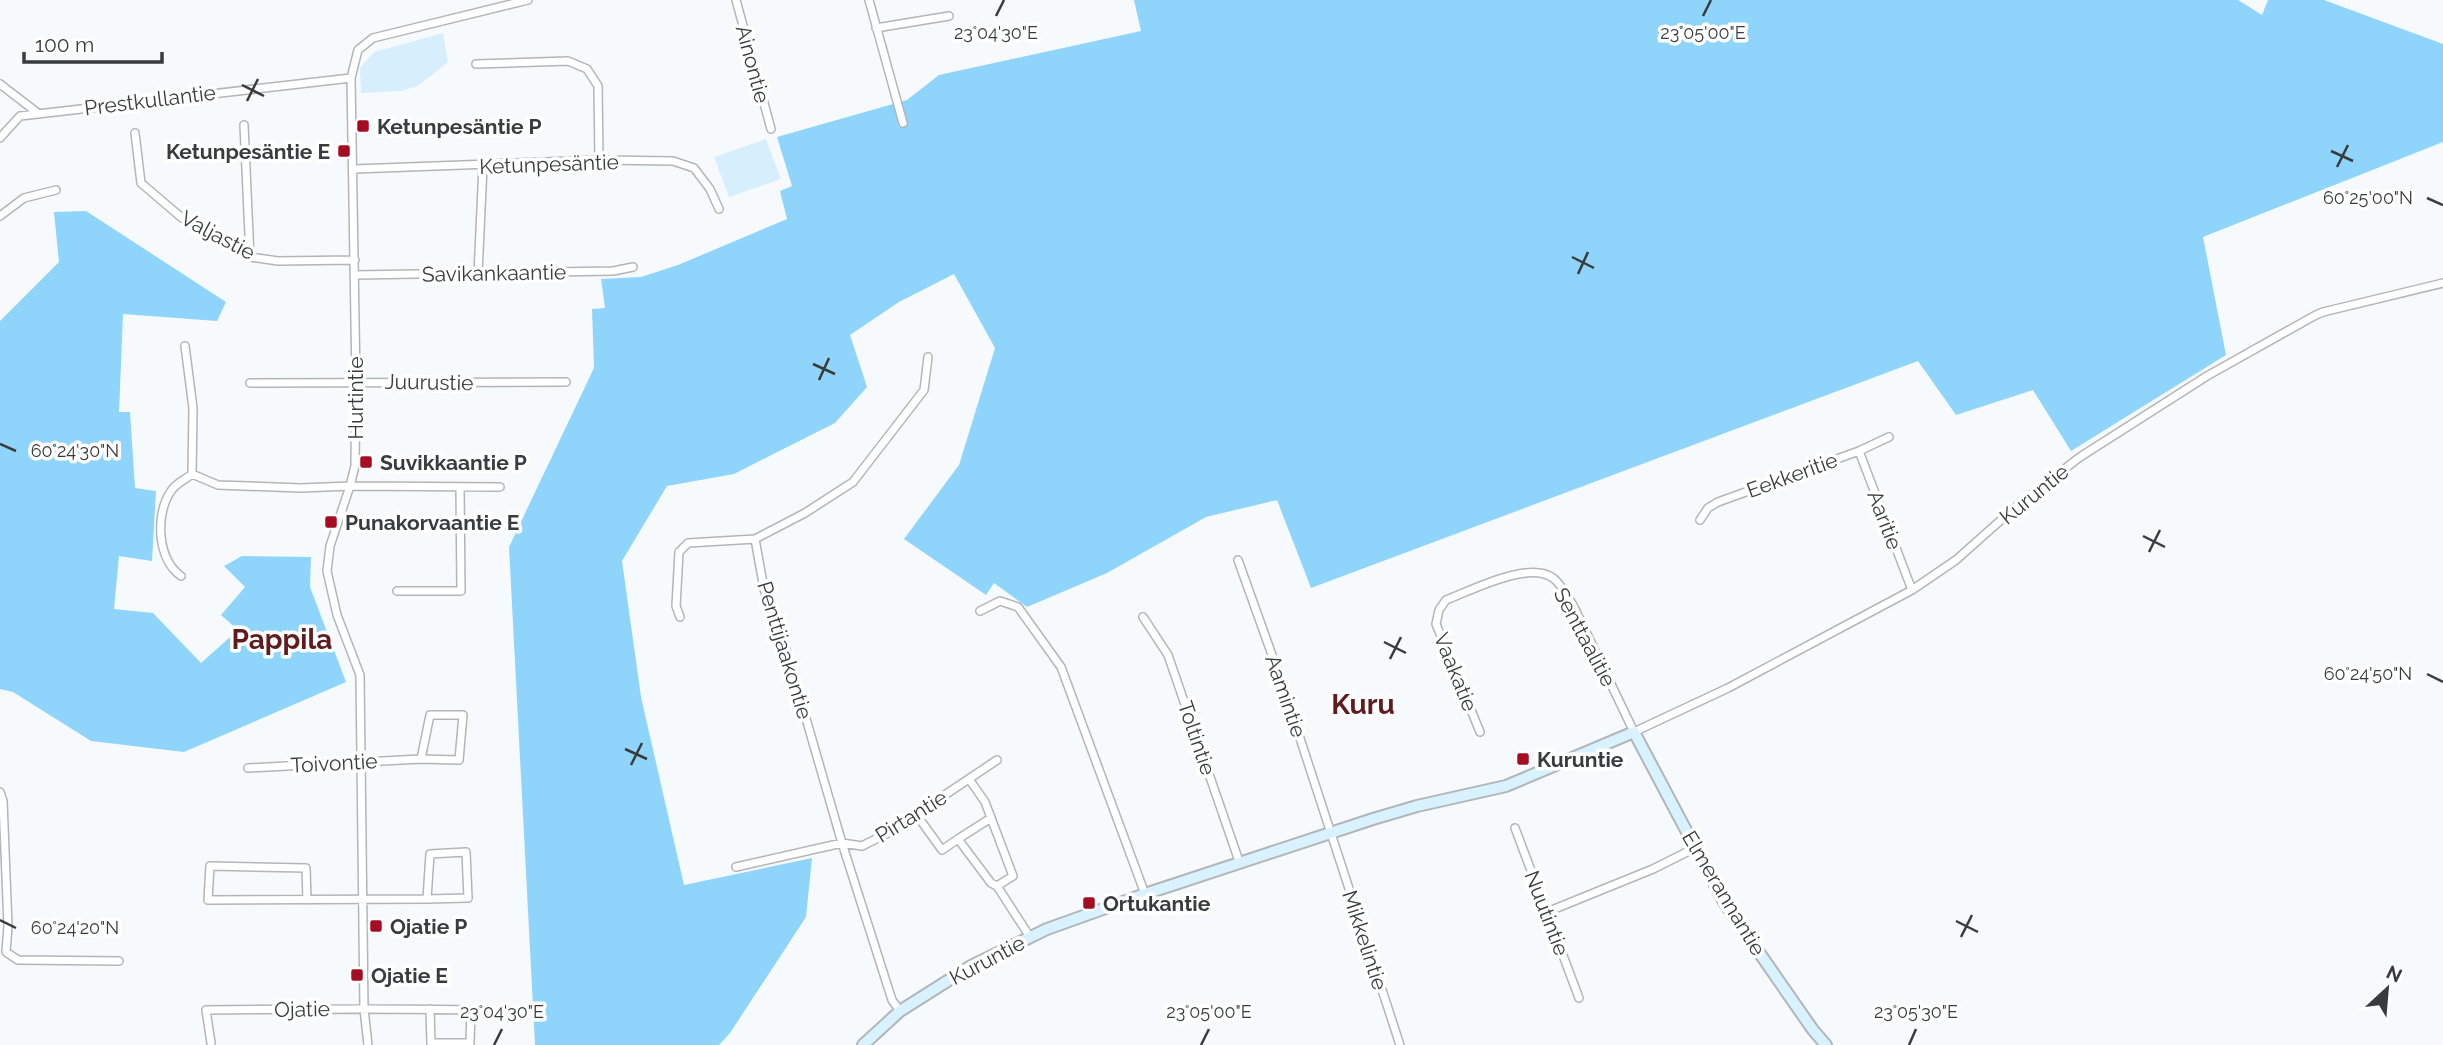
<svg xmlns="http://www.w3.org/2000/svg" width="2443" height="1045" font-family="Raleway,sans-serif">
  <rect width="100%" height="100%" fill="#f6fafc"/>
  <path fill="#d7eefc" d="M 443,33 L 448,62 L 419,85 L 402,91 L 361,93 L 360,68 L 374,52 Z
    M 766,139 L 781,179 L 729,197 L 714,157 Z"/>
  <path fill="#8fd5fb" d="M 1134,0 L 2238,0 L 2262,15 L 2268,0 L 2324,0 L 2443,44 L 2443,142 L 2203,237 L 2226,355 L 2071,451 L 2033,390 L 1956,415 L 1918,361 L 1311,588 L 1277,500 L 1206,517 L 1107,573 L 1027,607 L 994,583 L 986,595 L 904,539 L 959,465 L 995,348 L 954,274 L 899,302 L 850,335 L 867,387 L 835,423 L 734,474 L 667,486 L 622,561 L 641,697 L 684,885 L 812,858 L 806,917 L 730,1033 L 719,1045 L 535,1045 L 509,547 L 594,368 L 592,309 L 605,308 L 601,279 L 641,277 L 678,265 L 787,219 L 780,191 L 792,186 L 777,137 L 907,100 L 939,75 L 1141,31 Z
    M 86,211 L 226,302 L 217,321 L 123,314 L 119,412 L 130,412 L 135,488 L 156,491 L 152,561 L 119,556 L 114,609 L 153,613 L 201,663 L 238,630 L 221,615 L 245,587 L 224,566 L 242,556 L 311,557 L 310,587 L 346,682 L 184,752 L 91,741 L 13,692 L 0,689 L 0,321 L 59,262 L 54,212 Z"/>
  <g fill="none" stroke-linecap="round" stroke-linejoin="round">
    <defs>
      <path id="street" d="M 736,0 L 771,129
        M 869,0 L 903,123
        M 876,28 L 949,16
        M 476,64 L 568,61 L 587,69 L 598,86 L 599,160
        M 0,84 L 39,114
        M 244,125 L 250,257
        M 135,133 L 141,183 L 182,218 L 250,257 L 278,261 L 355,260
        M 0,138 L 20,116 L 351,78
        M 354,169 L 599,160 L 673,161 L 694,168 L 710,189 L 719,209
        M 0,216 L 24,198 L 56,190
        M 478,274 L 483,166
        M 355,275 L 613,271 L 633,267
        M 185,346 L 193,408 L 192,474
        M 250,383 L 566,382
        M 1859,451 L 1912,590
        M 1700,520 L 1708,508 L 1718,502 L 1859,451 L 1889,437
        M 1238,560 L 1281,680 L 1400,1045
        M 181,576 C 157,559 155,514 171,491 C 175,484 186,479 192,474 L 218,485 L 301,488 L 350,486 L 500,487
        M 397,591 L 461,591 L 460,487
        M 980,611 L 1000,601 L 1018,607 L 1061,667 L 1145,894
        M 680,617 L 676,606 L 679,552 L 688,543 L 755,539
        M 1143,617 L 1168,655 L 1240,864
        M 1480,732 L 1436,624 L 1439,610 L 1446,600 C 1470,591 1529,560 1553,578 C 1562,585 1567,596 1573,605 L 1634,732 L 1728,688 L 1912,590 L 1956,560 L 2019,504 L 2080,457 L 2207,376 L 2314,316 L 2323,312 L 2443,283
        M 248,768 L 421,759 L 430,715 L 463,715 L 459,760 L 421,759
        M 969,779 L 985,802 L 1013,876 L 997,886
        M 0,792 L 3,801 L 8,926 L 6,952 L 18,960 L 119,961
        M 916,814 L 942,850 L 958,839 L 991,883 L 997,886 L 1030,937
        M 1515,828 L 1579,998
        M 958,839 L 991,818
        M 736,867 L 842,843 L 862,846 L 888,833 L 997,760
        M 307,900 L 306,868 L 210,866 L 208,900 L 427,899 L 430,854 L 466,852 L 468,898 L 427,899
        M 1547,912 L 1653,869 L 1695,848
        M 900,1011 L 892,1000 L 842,843 L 785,646 L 764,589 L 755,539 L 805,513 L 853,482 L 924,390 L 928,357
        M 211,1043 L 206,1010 C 294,1009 382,1008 471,1010 L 470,1043 L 431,1043 L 430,1009
        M 368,1045 L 364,1009 L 360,675 L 337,615 L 327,571 L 330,546 L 350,486 L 355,466 L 356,382 L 351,78 L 358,50 L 373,38 L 528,0"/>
      <path id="secondary" d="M 863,1045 L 900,1011 L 971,966 L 1047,929 L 1145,894 L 1373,819 L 1417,806 L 1506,786 L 1634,732 L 1724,902 L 1813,1030 L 1826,1045"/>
    </defs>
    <use href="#street" stroke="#b2b6b8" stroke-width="10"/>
    <use href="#secondary" stroke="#b2b6b8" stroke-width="14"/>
    <use href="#street" stroke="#fff" stroke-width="7"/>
    <use href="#secondary" stroke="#d8f2ff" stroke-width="10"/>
  </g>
  <path fill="none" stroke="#3a3b3c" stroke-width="2.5" d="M 996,16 L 1004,0M 1703,16 L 1711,0M 242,85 L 264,96M 247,101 L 258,79M 2331,151 L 2353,161M 2337,167 L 2348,145M 2427,198 L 2443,205M 1572,257 L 1594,268M 1578,274 L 1588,252M 813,364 L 835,374M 819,380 L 829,358M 0,444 L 16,451M 2143,536 L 2165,547M 2149,552 L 2160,530M 1384,642 L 1406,653M 1390,659 L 1401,637M 2427,674 L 2443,682M 625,749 L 647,759M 631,765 L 642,743M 0,920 L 16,928M 1956,921 L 1978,932M 1961,937 L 1972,915M 494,1045 L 502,1029M 1201,1045 L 1209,1029M 1909,1045 L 1916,1029"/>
  <g fill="#a60d23" stroke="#fff" stroke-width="2.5">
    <rect x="356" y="119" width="14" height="14" rx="3.5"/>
    <rect x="337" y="144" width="14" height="14" rx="3.5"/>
    <rect x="359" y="455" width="14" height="14" rx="3.5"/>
    <rect x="324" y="515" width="14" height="14" rx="3.5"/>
    <rect x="1516" y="752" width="14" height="14" rx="3.5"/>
    <rect x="1082" y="896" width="14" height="14" rx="3.5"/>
    <rect x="369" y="919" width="14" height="14" rx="3.5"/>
    <rect x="350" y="968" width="14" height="14" rx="3.5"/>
  </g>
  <g text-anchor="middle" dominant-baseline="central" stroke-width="7" stroke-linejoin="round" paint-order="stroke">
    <g font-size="21" fill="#3a3b3c" stroke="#fff">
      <text transform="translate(753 64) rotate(75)">Ainontie</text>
      <text transform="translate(150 100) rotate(-7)">Prestkullantie</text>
      <text transform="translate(549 164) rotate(-2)">Ketunpesäntie</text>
      <text transform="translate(218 235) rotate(28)">Valjastie</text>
      <text transform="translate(494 273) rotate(-1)">Savikankaantie</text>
      <text transform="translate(429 382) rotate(1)">Juurustie</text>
      <text transform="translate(355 398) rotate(-90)">Hurtintie</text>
      <text transform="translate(1792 475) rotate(-20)">Eekkeritie</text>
      <text transform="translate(2034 494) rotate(-39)">Kuruntie</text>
      <text transform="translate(1885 520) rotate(69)">Aaritie</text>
      <text transform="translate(1585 637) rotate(62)">Senttaalitie</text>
      <text transform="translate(785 650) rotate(73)">Penttijaakontie</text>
      <text transform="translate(1456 672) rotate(68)">Vaakatie</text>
      <text transform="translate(1286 696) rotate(71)">Aamintie</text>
      <text transform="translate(1197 738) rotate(71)">Toltintie</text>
      <text transform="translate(334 763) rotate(-3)">Toivontie</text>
      <text transform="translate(911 816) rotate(-32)">Pirtantie</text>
      <text transform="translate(1724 893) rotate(59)">Elmerannantie</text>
      <text transform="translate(1547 913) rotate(69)">Nuutintie</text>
      <text transform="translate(1365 940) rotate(72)">Mikkelintie</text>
      <text transform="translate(987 960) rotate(-28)">Kuruntie</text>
      <text transform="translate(302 1009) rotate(-1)">Ojatie</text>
    </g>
    <g font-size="21" font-weight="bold" fill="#3a3b3c" stroke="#fff" text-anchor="start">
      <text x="377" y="126">Ketunpesäntie P</text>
      <text x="330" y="151" text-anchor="end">Ketunpesäntie E</text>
      <text x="380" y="462">Suvikkaantie P</text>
      <text x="345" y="522">Punakorvaantie E</text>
      <text x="1537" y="759">Kuruntie</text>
      <text x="1103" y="903">Ortukantie</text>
      <text x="390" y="926">Ojatie P</text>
      <text x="371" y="975">Ojatie E</text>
    </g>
    <g font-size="28" font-weight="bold" fill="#601b1d" stroke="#fff">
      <text x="282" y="639">Pappila</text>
      <text x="1363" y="704">Kuru</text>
    </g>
  </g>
  <g font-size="18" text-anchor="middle" fill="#3a3b3c" stroke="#fff" stroke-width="7" stroke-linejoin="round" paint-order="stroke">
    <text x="996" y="39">23°04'30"E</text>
    <text x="1703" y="39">23°05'00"E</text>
    <text x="2368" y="204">60°25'00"N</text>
    <text x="75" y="457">60°24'30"N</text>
    <text x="2368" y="680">60°24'50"N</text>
    <text x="75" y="934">60°24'20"N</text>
    <text x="502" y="1018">23°04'30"E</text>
    <text x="1209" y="1018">23°05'00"E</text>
    <text x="1916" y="1018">23°05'30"E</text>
  </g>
  <g transform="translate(2387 989) rotate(26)" stroke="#ffffff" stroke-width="5" paint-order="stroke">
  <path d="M0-5L12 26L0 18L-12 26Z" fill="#3a3b3c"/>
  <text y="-10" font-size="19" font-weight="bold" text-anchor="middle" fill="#3a3b3c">N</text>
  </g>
  <path d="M24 52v10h138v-10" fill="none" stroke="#3a3b3c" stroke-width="3.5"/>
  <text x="35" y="52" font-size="21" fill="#3a3b3c" stroke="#ffffff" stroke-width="5" paint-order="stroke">100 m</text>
</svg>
